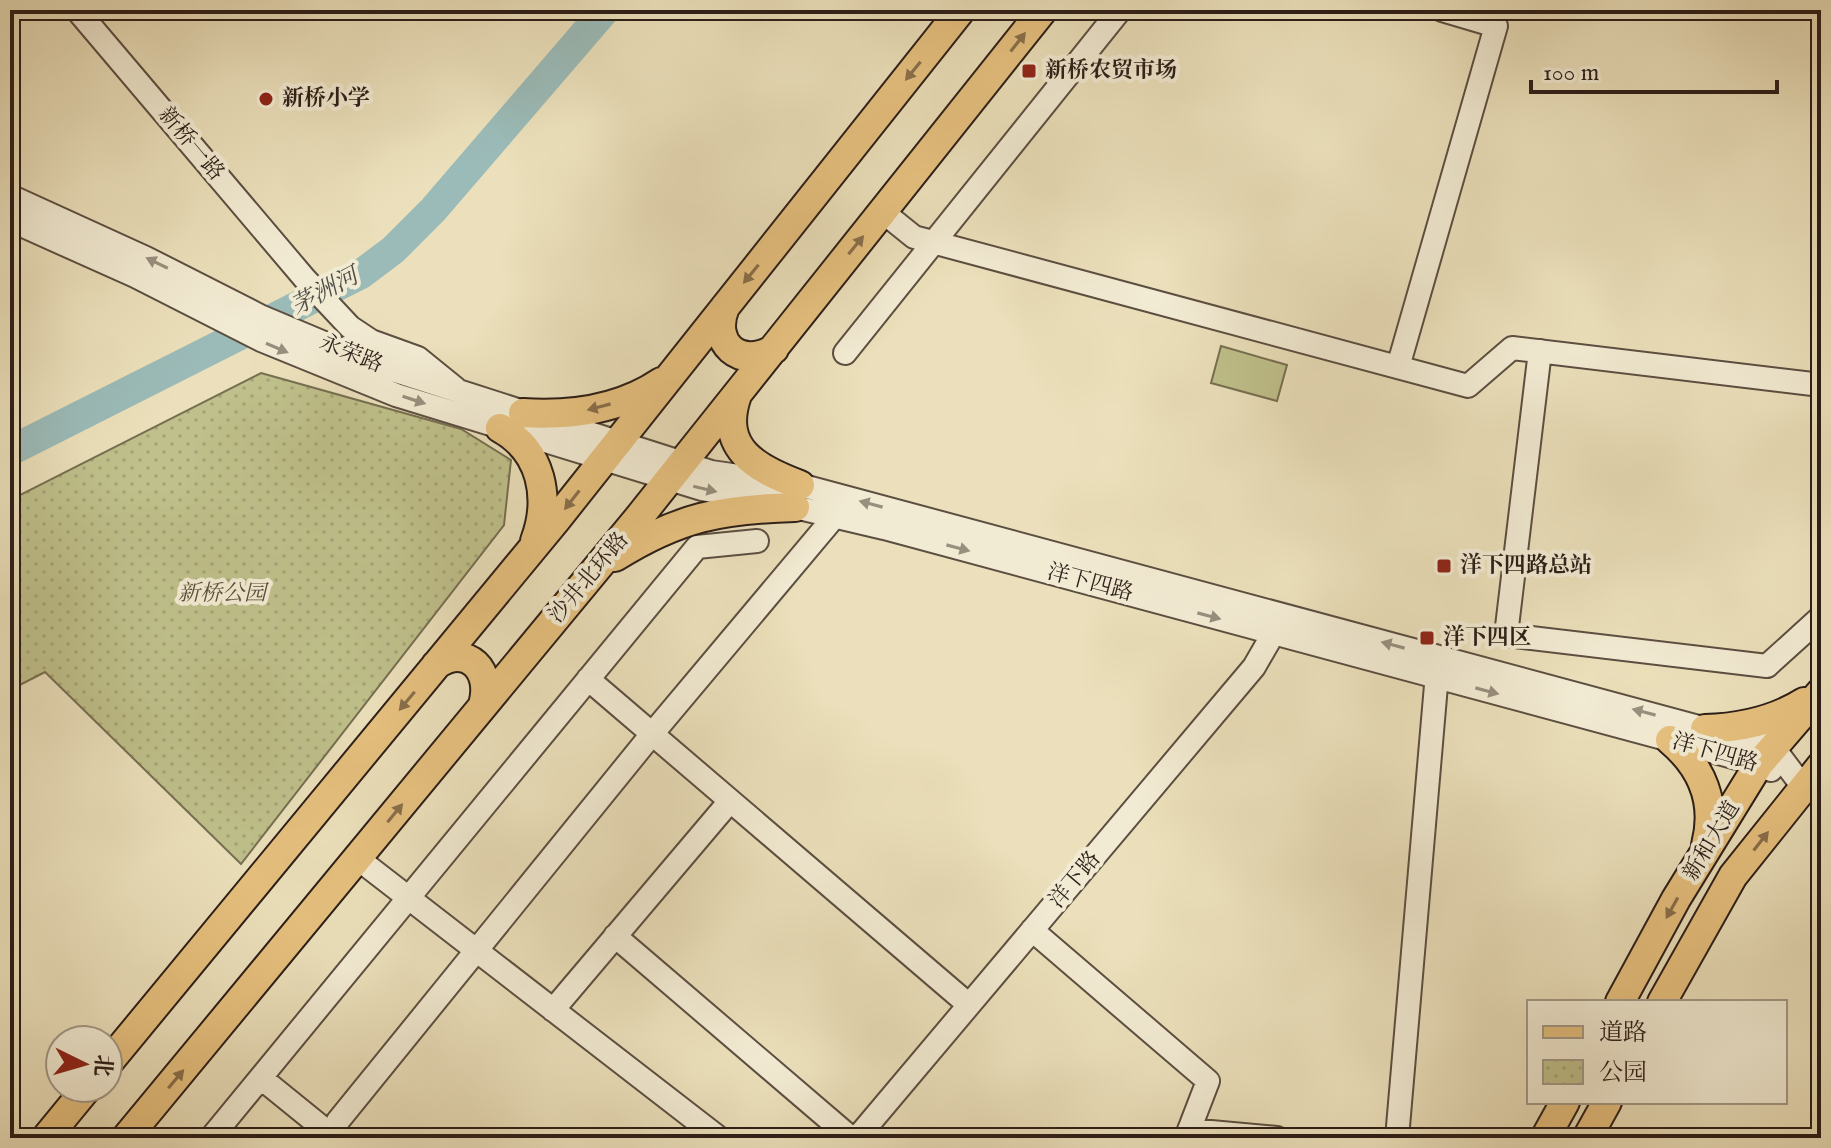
<svg xmlns="http://www.w3.org/2000/svg" width="1831" height="1148" font-family="'IM FELL English','Noto Serif SC',serif">
  <defs>
    <pattern id="park-dots" width="8" height="8" patternUnits="userSpaceOnUse" patternTransform="scale(2)"><rect width="8" height="8" fill="#bfc08b"/><path d="M2 2h.1M6 6h.1" fill="none" stroke="#a4a577" stroke-width="1.8" stroke-linecap="round"/></pattern>
  </defs>
  <rect width="100%" height="100%" fill="#ebe0bb"/>
  <filter id="stains"><feTurbulence type="fractalNoise" baseFrequency=".0025" numOctaves="4"/><feColorMatrix values="0 0 0 0 .2 0 0 0 0 .09 0 0 0 0 .02 0 0 0 .5 -.17"/></filter>
  <radialGradient id="worn" r=".72"><stop offset=".6" stop-color="#630" stop-opacity="0"/><stop offset="1" stop-color="#630" stop-opacity=".3"/></radialGradient>
  <path fill="url(#park-dots)" stroke="#766f52" stroke-width="2" d="M 261,373 L 461,429 L 511,460 L 504,525 L 241,864 L 45,672 L 10,690 L 10,500 Z"/>
  <path fill="#bfc08b" stroke="#766f52" stroke-width="2" d="M 1221,346 L 1287,365 L 1277,401 L 1211,383 Z"/>
  <g fill="none" stroke-linecap="round" stroke-linejoin="round">
    <path stroke="#9bbbb8" stroke-width="30" d="M 10,451 L 361,274 L 393,250 L 433,210 L 605,10"/>
    <defs>
      <path id="minor" d="M 77,10 L 305,279 L 350,327 L 371,341 L 418,358 L 455,388
        M 10,196 L 146,258 L 262,317 L 374,364 L 711,472 L 800,485 L 1773,747 L 1803,787
        M 883,212 L 914,237 L 1468,386 L 1512,348 L 1821,385
        M 10,220 L 135,276 L 261,340 L 396,395 L 702,489 L 795,507 L 884,528 L 1759,764 L 1771,770
        M 1540,351 L 1506,635 L 1767,666 L 1821,617
        M 845,353 L 1120,10
        M 1398,367 L 1496,26 L 1442,10
        M 588,679 L 969,1005
        M 357,858 L 719,1138
        M 1032,930 L 1208,1081 L 1186,1138
        M 615,936 L 851,1138
        M 553,1010 L 730,801
        M 261,1078 L 335,1138
        M 1189,1130 L 1277,1138
        M 211,1138 L 697,547 L 757,541
        M 332,1138 L 338,1121 L 652,734 L 835,516
        M 857,1138 L 1254,667 L 1269,641 L 1275,619
        M 1397,1138 L 1438,662"/>
      <path id="major" d="M 725,307 C 710,343 740,370 774,349
        M 737,395 C 718,449 757,469 800,485
        M 523,413 C 570,416 621,409 661,382
        M 500,428 C 542,451 551,498 535,541
        M 615,557 C 679,517 721,509 795,507
        M 436,665 C 468,643 493,671 483,705
        M 1705,729 C 1740,728 1774,721 1804,702
        M 1670,740 C 1702,767 1717,803 1706,845
        M 1620,1002 L 1676,899 L 1759,764 L 1821,692
        M 1662,1002 L 1733,876 L 1821,766
        M 108,1063 L 556,520 L 961,10
        M 46,1138 L 87,1088
        M 126,1138 L 640,516 L 1043,10
        M 1545,1138 L 1565,1102
        M 1587,1138 L 1607,1102"/>
    </defs>
    <use href="#minor" stroke="#5c4e41" stroke-width="26"/>
    <use href="#major" stroke="#2c1e18" stroke-width="32"/>
    <use href="#minor" stroke="#f2ebd3" stroke-width="22"/>
    <use href="#major" stroke="#e6c07e" stroke-width="28"/>
  </g>
  <defs><path id="oneway-solid" d="M-6-.8H1V-3.2L6.5 0L1 3.2V.8H-6Z" transform="scale(2)"/></defs>
  <g fill="#896f4b">
    <use href="#oneway-solid" transform="translate(1018 42) rotate(-52)"/>
    <use href="#oneway-solid" transform="translate(913 71) rotate(129)"/>
    <use href="#oneway-solid" transform="translate(856 245) rotate(-51)"/>
    <use href="#oneway-solid" transform="translate(751 274) rotate(129)"/>
    <use href="#oneway-solid" transform="translate(599 407) rotate(165)"/>
    <use href="#oneway-solid" transform="translate(572 500) rotate(128)"/>
    <use href="#oneway-solid" transform="translate(407 701) rotate(130)"/>
    <use href="#oneway-solid" transform="translate(395 813) rotate(-51)"/>
    <use href="#oneway-solid" transform="translate(1761 841) rotate(-52)"/>
    <use href="#oneway-solid" transform="translate(1672 908) rotate(119)"/>
    <use href="#oneway-solid" transform="translate(176 1079) rotate(-50)"/>
  </g>
  <g fill="#998f7f">
    <use href="#oneway-solid" transform="translate(157 263) rotate(-154)"/>
    <use href="#oneway-solid" transform="translate(277 348) rotate(23)"/>
    <use href="#oneway-solid" transform="translate(414 400) rotate(18)"/>
    <use href="#oneway-solid" transform="translate(705 489) rotate(13)"/>
    <use href="#oneway-solid" transform="translate(871 504) rotate(-165)"/>
    <use href="#oneway-solid" transform="translate(958 548) rotate(15)"/>
    <use href="#oneway-solid" transform="translate(1209 616) rotate(15)"/>
    <use href="#oneway-solid" transform="translate(1393 645) rotate(-165)"/>
    <use href="#oneway-solid" transform="translate(1487 691) rotate(15)"/>
    <use href="#oneway-solid" transform="translate(1644 712) rotate(-165)"/>
  </g>
  <g fill="#8f2418" stroke="#f2ebd3" stroke-width="3">
    <rect x="1021" y="63" width="16" height="16" rx="4"/>
    <circle cx="266" cy="99" r="8"/>
    <rect x="1436" y="558" width="16" height="16" rx="4"/>
    <rect x="1419" y="630" width="16" height="16" rx="4"/>
  </g>
  <g text-anchor="middle" dominant-baseline="central" stroke-width="8" stroke-linejoin="round" paint-order="stroke">
    <g font-size="22" font-weight="bold" fill="#2c1e18" stroke="#f2ebd3" text-anchor="start">
      <text x="1045" y="71">新桥农贸市场</text>
      <text x="282" y="99">新桥小学</text>
      <text x="1460" y="566">洋下四路总站</text>
      <text x="1443" y="638">洋下四区</text>
    </g>
    <g font-size="22" fill="#2c1e18" stroke="#f2ebd3">
      <text transform="translate(191 144) rotate(50)">新桥一路</text>
      <text transform="translate(351 354) rotate(22)">永荣路</text>
      <text transform="translate(589 578) rotate(-50)">沙井北环路</text>
      <text transform="translate(1090 583) rotate(15)">洋下四路</text>
      <text transform="translate(1715 753) rotate(16)">洋下四路</text>
      <text transform="translate(1712 841) rotate(-59)">新和大道</text>
      <text transform="translate(1075 880) rotate(-50)">洋下路</text>
    </g>
    <g font-size="22" font-style="italic" fill="#584f3a" stroke="#f2ebd3">
      <text x="222" y="594">新桥公园</text>
    </g>
    <g font-size="24" font-style="italic" fill="#4d4d48" stroke="#f2ebd3">
      <text transform="translate(325 292) rotate(-28)">茅洲河</text>
    </g>
  </g>
  <rect width="1831" height="1148" fill="none" stroke="#ebe0bb" stroke-width="40"/>
  <rect x="12" y="12" width="1807" height="1124" fill="none" stroke="#2c1e18" stroke-width="4"/>
  <rect x="20" y="20" width="1791" height="1108" fill="none" stroke="#2c1e18" stroke-width="2"/>
  <rect x="1527" y="1000" width="260" height="104" fill="#f2ebd3" stroke="#a39988" stroke-width="2"/>
  <rect x="1543" y="1026" width="40" height="12" fill="#e6c07e" stroke="#a39988" stroke-width="2"/>
  <text x="1599" y="1040" font-size="24" fill="#2c1e18">道路</text>
  <rect x="1543" y="1060" width="40" height="24" fill="url(#park-dots)" stroke="#a39988" stroke-width="2"/>
  <text x="1599" y="1080" font-size="24" fill="#2c1e18">公园</text>
  <g transform="translate(84 1064) rotate(95)"><circle r="38" fill="#f2ebd3" stroke="#a39988" stroke-width="2"/>
  <path d="M0-6L14 30L0 20L-14 30Z" fill="#8f2418"/>
  <text y="-12" font-size="22" font-weight="bold" text-anchor="middle" fill="#2c1e18">北</text>
  </g>
  <path d="M1531 80v12h246v-12" fill="none" stroke="#2c1e18" stroke-width="4"/>
  <text x="1543" y="80" font-size="24" fill="#2c1e18" stroke="#f2ebd3" stroke-width="6" paint-order="stroke">100 m</text>
  <rect width="100%" height="100%" filter="url(#stains)"/>
  <rect width="100%" height="100%" fill="url(#worn)"/>
</svg>
